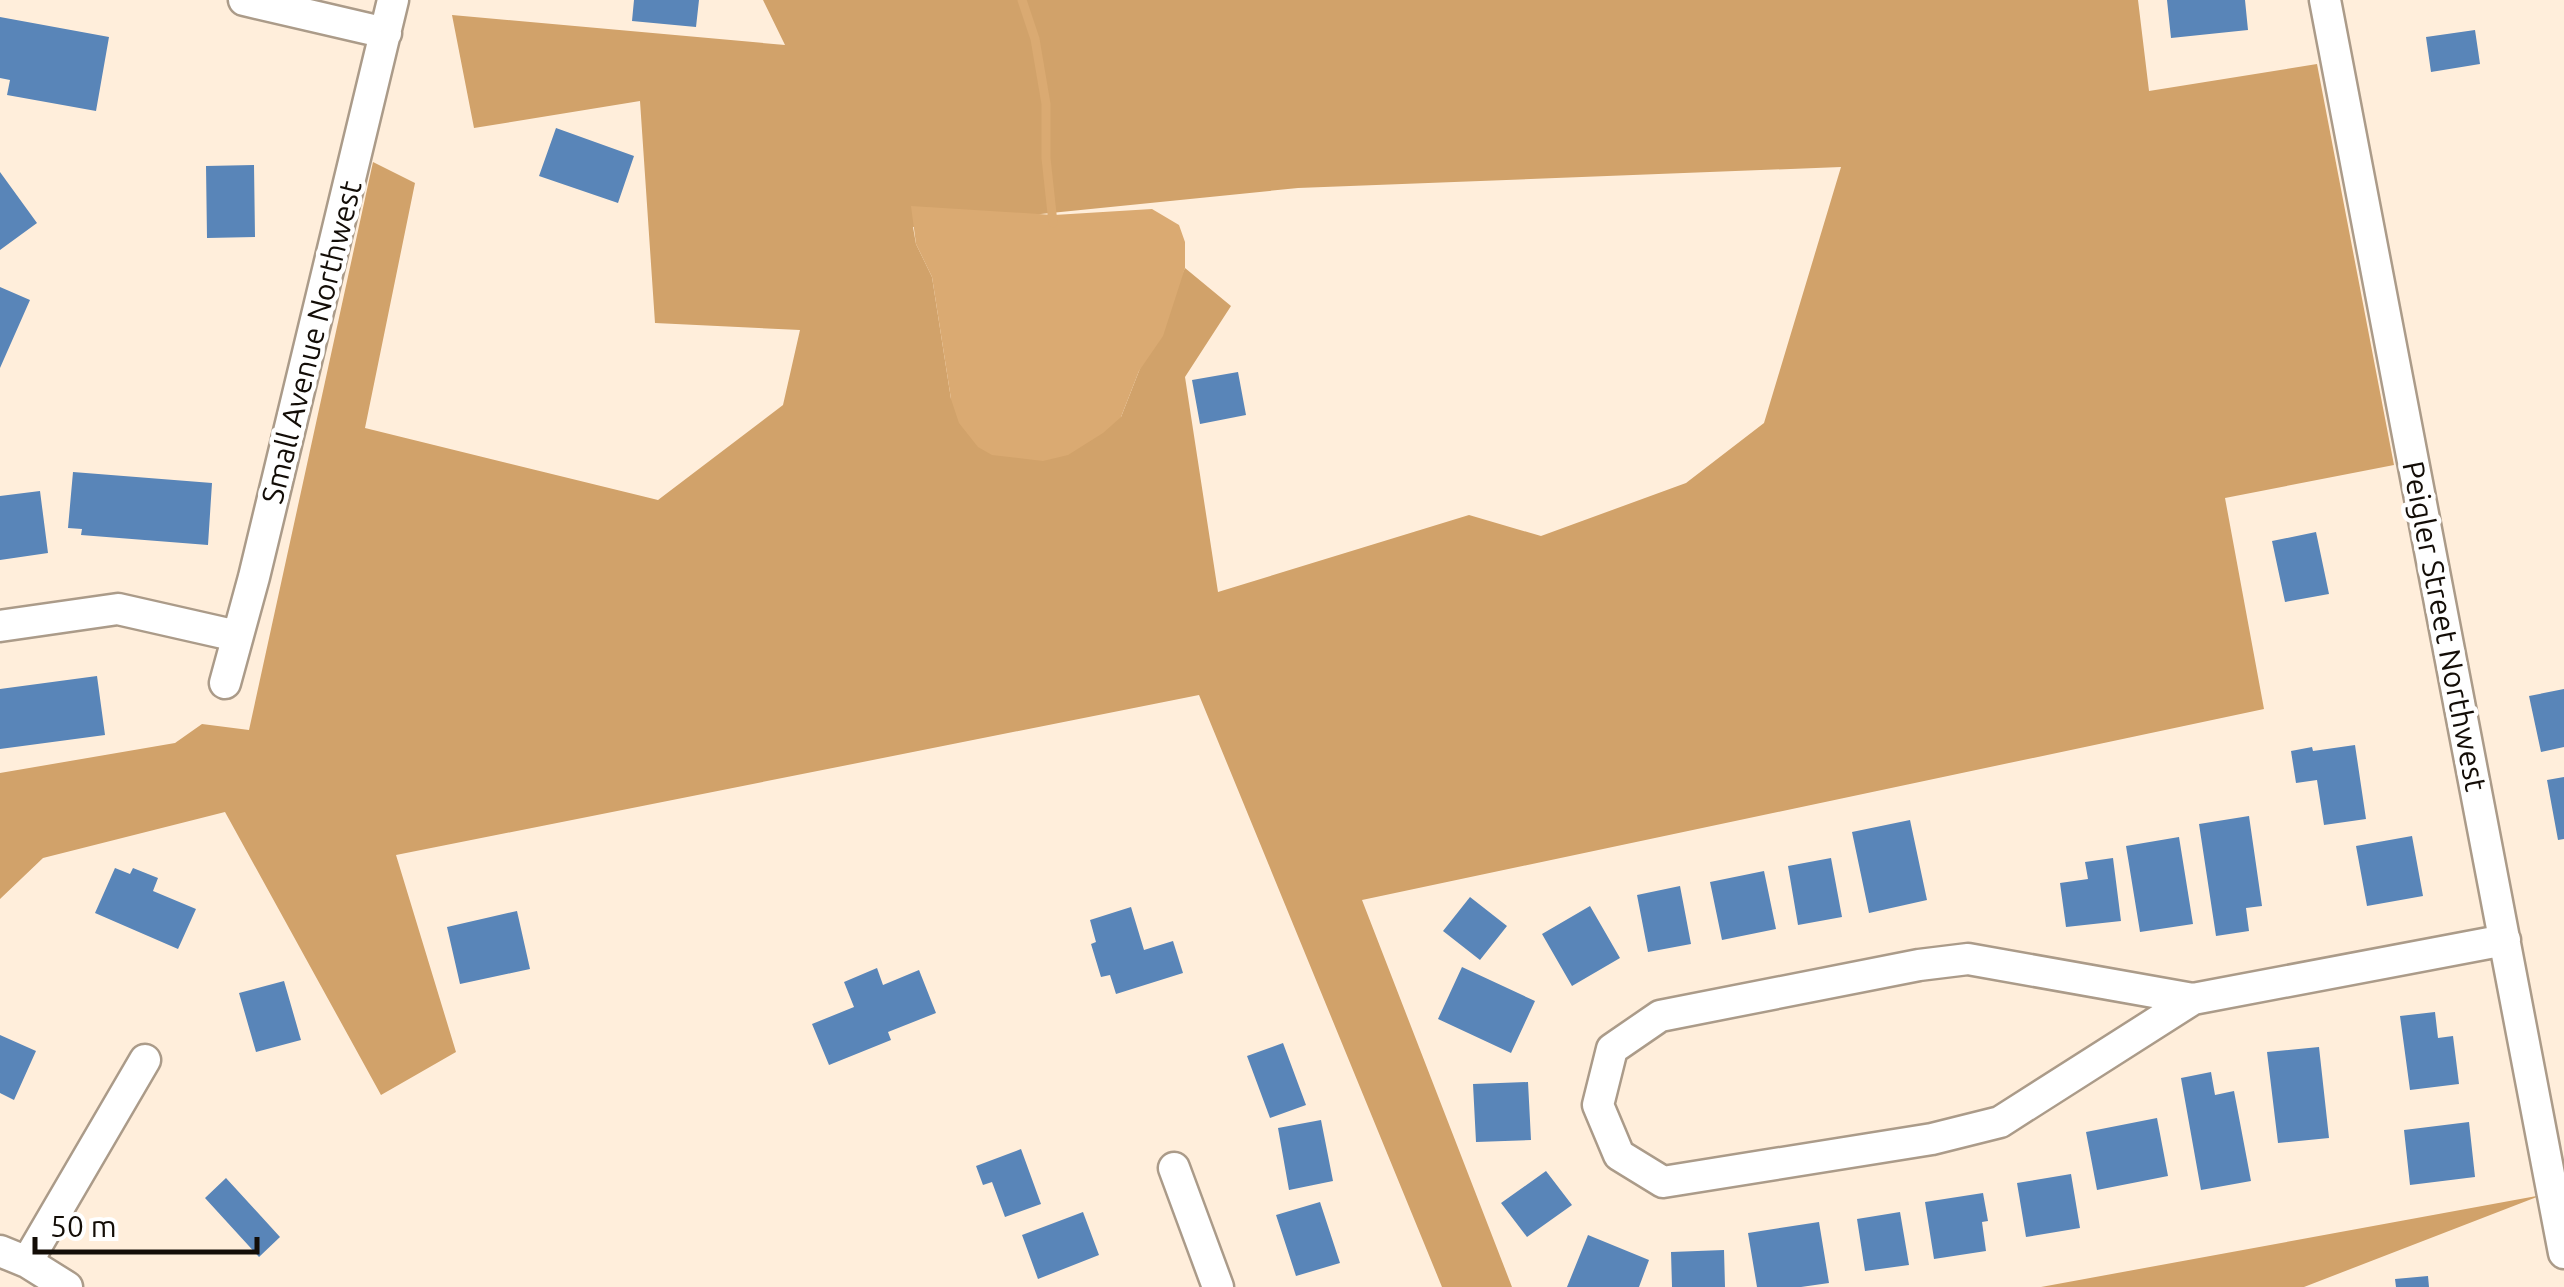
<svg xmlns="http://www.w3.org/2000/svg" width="2564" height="1287" font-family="Ubuntu,sans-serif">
  <rect width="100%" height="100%" fill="#ffeedb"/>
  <path fill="#d1a26a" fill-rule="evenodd" d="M 763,0 L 2138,0 L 2149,91 L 2317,64 L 2394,465 L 2225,498 L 2264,709 L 1362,900 L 1512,1287 L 1442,1287 L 1199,695 L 396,855 L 456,1052 L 381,1095 L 225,812 L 43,858 L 0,899 L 0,773 L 175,743 L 202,724 L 249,730 L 373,162 L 415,183 L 365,428 L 658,500 L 783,405 L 800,330 L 655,323 L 640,101 L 474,128 L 452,15 L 785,45 ZM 1841,167 L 1764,423 L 1686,483 L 1541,536 L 1469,515 L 1218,592 L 1185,377 L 1231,306 L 1185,268 L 1139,371 L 1121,417 L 951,399 L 932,277 L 916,244 L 913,227 L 1298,188 Z
    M 2542,1195 L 2304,1287 L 2041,1287 Z"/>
  <path fill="#daaa72" d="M 911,206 L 1054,215 L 1152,209 L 1179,225 L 1185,242 L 1185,268 L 1163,336 L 1139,371 L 1121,417 L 1103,433 L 1068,455 L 1043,461 L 992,455 L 978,447 L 959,423 L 951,399 L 932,277 L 916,244 Z"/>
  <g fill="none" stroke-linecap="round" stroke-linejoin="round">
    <path stroke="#daaa72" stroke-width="9" d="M 1022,0 L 1035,39 L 1046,104 L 1046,158 L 1053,223"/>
  </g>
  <path fill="#5985b8" d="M 634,0 L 699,0 L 696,27 L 632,21 Z
    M 2167,0 L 2245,0 L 2248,30 L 2171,38 Z
    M 0,17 L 109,37 L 96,111 L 7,95 L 10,80 L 0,78 Z
    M 2475,30 L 2480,64 L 2431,72 L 2426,37 Z
    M 556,128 L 634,156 L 618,203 L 539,176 Z
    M 254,165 L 255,237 L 207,238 L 206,166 Z
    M 0,172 L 37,223 L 0,250 Z
    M 0,287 L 30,300 L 0,368 Z
    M 1238,372 L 1246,415 L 1200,424 L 1192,380 Z
    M 73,472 L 212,483 L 208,545 L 81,535 L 82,529 L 68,528 Z
    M 40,491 L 48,553 L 0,560 L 0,496 Z
    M 2316,532 L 2329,594 L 2285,602 L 2272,541 Z
    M 97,676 L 105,735 L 0,749 L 0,689 Z
    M 2564,689 L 2564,747 L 2541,752 L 2529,696 Z
    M 2355,745 L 2366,819 L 2324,825 L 2317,780 L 2296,783 L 2291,751 L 2312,747 L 2313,751 Z
    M 2564,777 L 2564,839 L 2558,840 L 2547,780 Z
    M 2249,816 L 2262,906 L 2246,908 L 2249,931 L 2216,936 L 2199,824 Z
    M 1910,820 L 1927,900 L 1869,913 L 1852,832 Z
    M 2412,836 L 2423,896 L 2367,906 L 2356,846 Z
    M 2179,837 L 2193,924 L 2140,932 L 2126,846 Z
    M 1831,858 L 1842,917 L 1798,925 L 1788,866 Z
    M 2113,858 L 2121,921 L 2066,927 L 2060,883 L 2088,879 L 2085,862 Z
    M 115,868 L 130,874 L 133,868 L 158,878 L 153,891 L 196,909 L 178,949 L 95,913 Z
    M 1764,871 L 1776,929 L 1722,940 L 1710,882 Z
    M 1680,886 L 1691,944 L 1648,952 L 1637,895 Z
    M 1470,897 L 1507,926 L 1480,960 L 1443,931 Z
    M 1590,906 L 1620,958 L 1572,986 L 1542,934 Z
    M 1131,907 L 1144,950 L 1173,941 L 1183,973 L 1116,994 L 1110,975 L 1101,977 L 1091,944 L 1096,942 L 1090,920 Z
    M 517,911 L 530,969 L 460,984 L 447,927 Z
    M 1462,967 L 1535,1001 L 1511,1053 L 1438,1019 Z
    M 877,968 L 883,985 L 919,970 L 936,1013 L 888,1032 L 891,1040 L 829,1065 L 812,1024 L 854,1007 L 844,982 Z
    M 284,981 L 301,1040 L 256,1052 L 239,993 Z
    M 2435,1012 L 2438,1038 L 2453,1036 L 2459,1084 L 2410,1090 L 2400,1016 Z
    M 0,1035 L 36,1051 L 14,1100 L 0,1093 Z
    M 1283,1043 L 1306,1105 L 1270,1118 L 1247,1056 Z
    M 2319,1047 L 2329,1138 L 2278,1143 L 2267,1052 Z
    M 2211,1072 L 2215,1095 L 2234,1091 L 2251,1181 L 2201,1190 L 2181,1078 Z
    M 1528,1082 L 1531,1140 L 1476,1142 L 1473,1084 Z
    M 2157,1118 L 2168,1176 L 2097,1190 L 2086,1132 Z
    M 1321,1120 L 1333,1181 L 1289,1190 L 1278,1128 Z
    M 2469,1122 L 2475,1177 L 2410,1185 L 2404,1130 Z
    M 1021,1149 L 1041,1204 L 1005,1217 L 992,1182 L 983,1185 L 976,1166 Z
    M 1546,1171 L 1572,1205 L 1527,1237 L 1501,1203 Z
    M 2071,1174 L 2080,1228 L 2026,1237 L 2017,1183 Z
    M 226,1178 L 280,1237 L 259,1257 L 205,1198 Z
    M 1983,1193 L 1988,1221 L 1982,1222 L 1986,1251 L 1934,1259 L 1925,1202 Z
    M 1320,1202 L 1340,1263 L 1296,1276 L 1276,1215 Z
    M 1083,1212 L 1099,1255 L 1038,1279 L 1022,1235 Z
    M 1900,1212 L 1909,1265 L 1865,1271 L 1857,1219 Z
    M 1819,1222 L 1829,1283 L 1801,1287 L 1757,1287 L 1748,1233 Z
    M 1588,1235 L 1649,1260 L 1639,1287 L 1567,1287 Z
    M 1724,1250 L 1725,1287 L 1672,1287 L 1671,1252 Z
    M 2428,1276 L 2429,1287 L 2396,1287 L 2395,1279 Z"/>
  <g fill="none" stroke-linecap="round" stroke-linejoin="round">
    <defs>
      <path id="minor" d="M 244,0 L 386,33
        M 2325,0 L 2564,1253
        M 0,626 L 118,609 L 237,636
        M 225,683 L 254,577 L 393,0
        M 2193,999 L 2000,1122 L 1932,1139 L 1663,1182 L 1619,1155 L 1598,1105 L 1612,1049 L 1660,1016 L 1919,965 L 1968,959 L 2193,999 L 2505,940
        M 1174,1168 L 1218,1287
        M 0,1251 L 27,1262 L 67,1287
        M 27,1262 L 145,1060"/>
    </defs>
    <use href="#minor" stroke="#ab9b89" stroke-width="35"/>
    <use href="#minor" stroke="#fff" stroke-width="30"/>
  </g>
  <g text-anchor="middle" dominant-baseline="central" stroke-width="9" stroke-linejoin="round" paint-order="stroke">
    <g font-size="30" fill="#130d07" stroke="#fff">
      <text transform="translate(311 342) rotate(-76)">Small Avenue Northwest</text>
      <text transform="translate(2445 626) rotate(79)">Peigler Street Northwest</text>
    </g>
  </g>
  <path d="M35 1237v15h222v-15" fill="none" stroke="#130d07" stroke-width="5"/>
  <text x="50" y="1237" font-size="30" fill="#130d07" stroke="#ffffff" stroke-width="8" paint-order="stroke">50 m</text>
</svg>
